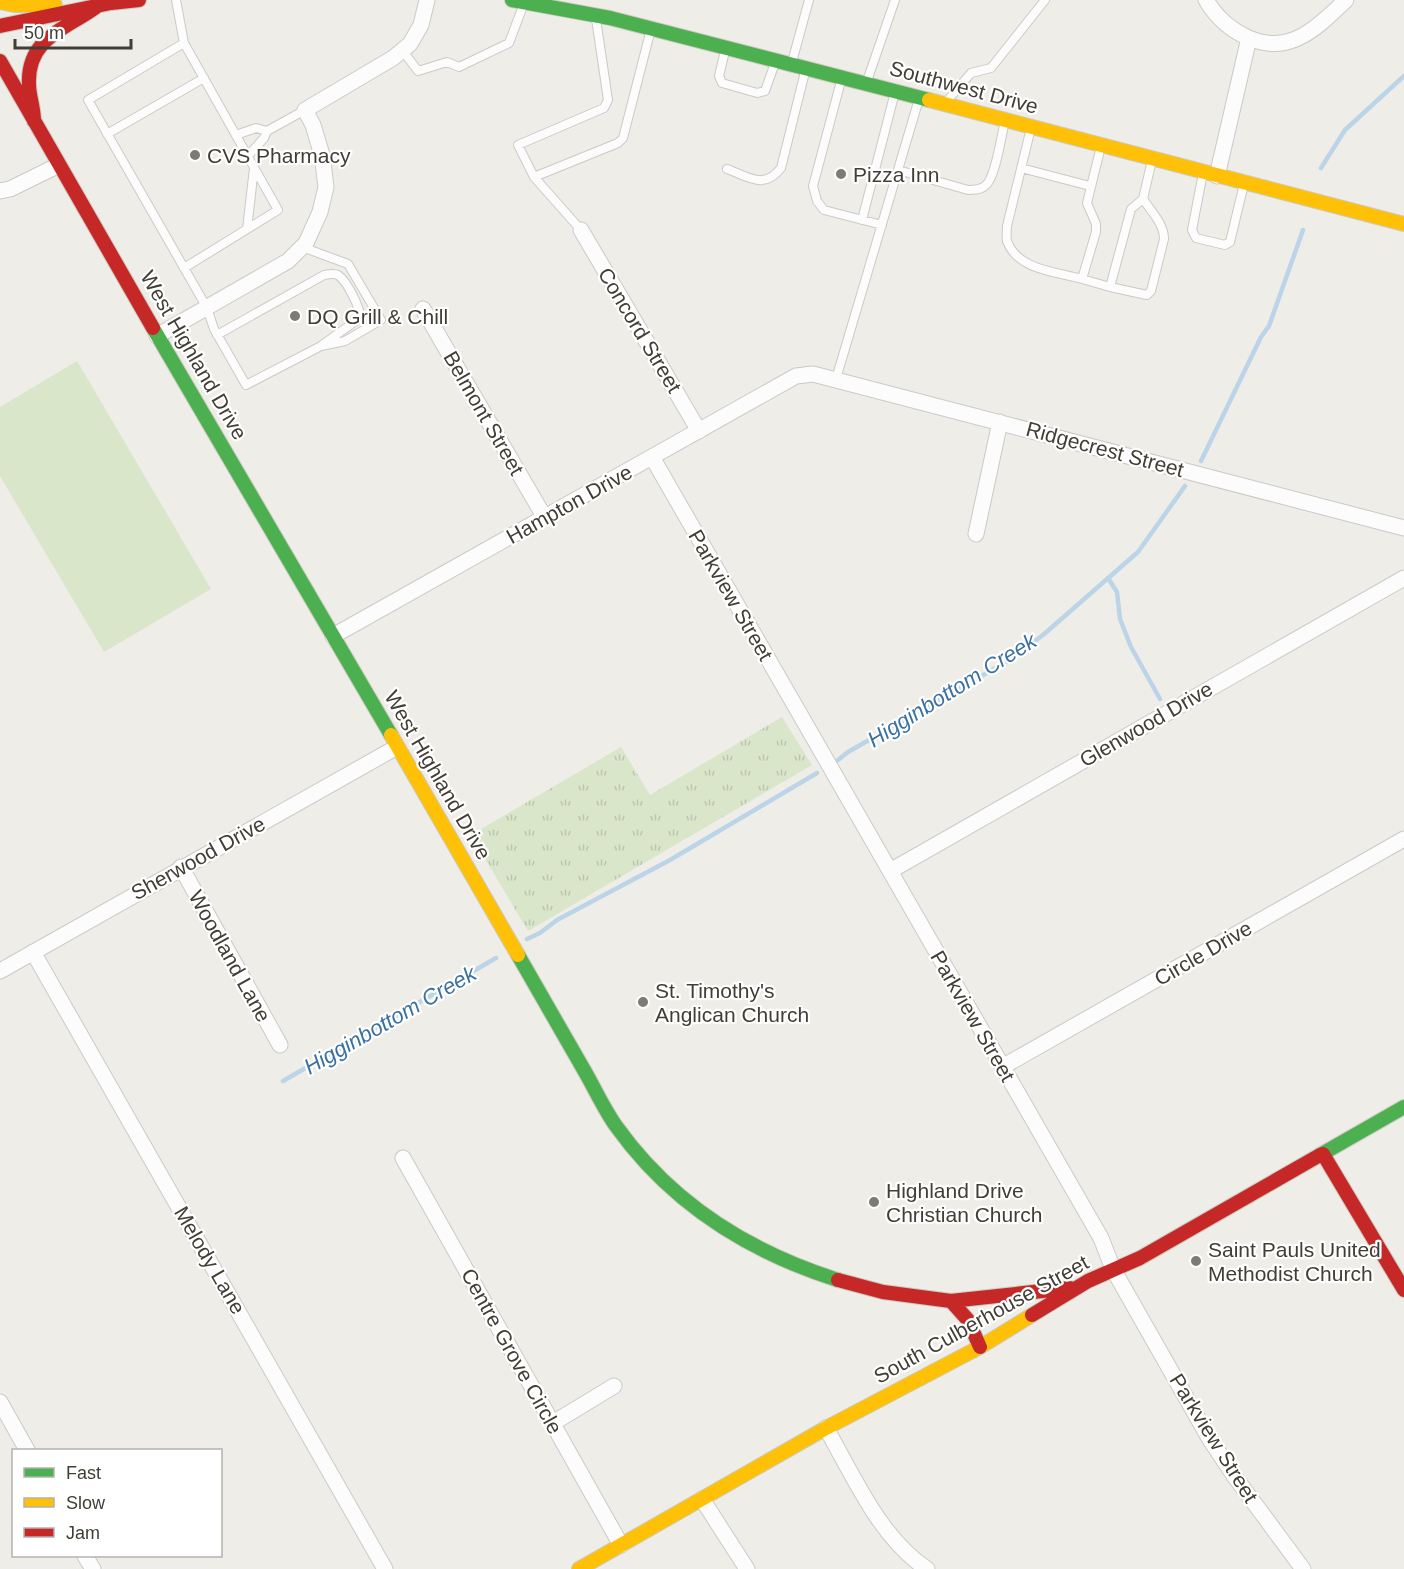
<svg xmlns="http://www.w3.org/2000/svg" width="1404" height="1569" font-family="Helvetica,sans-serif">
  <defs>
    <pattern id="park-tufts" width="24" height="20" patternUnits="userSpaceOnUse" patternTransform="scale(1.5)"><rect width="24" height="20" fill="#dae6ca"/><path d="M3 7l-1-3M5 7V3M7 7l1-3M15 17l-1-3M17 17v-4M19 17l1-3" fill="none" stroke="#bcc6ae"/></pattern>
  </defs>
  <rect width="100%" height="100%" fill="#eeede8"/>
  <path fill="#dae6ca" d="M 77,361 L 211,589 L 104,652 L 0,476 L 0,407 Z"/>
  <path fill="url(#park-tufts)" d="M 782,717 L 812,765 L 528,931 L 471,835 L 621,747 L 650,795 Z"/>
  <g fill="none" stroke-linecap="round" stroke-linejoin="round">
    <path stroke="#bcd4e8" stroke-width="4.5" d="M 1321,168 L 1345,130 L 1404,76
      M 1201,461 L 1261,337 L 1269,326 L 1303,230
      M 1108,578 L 1117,592 L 1120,619 L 1131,647 L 1160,699
      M 838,760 L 848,752 L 1006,662 L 1043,635 L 1138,552 L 1185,486
      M 527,939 L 540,933 L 557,920 L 670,860 L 817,773
      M 283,1081 L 496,958"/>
    <defs>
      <path id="lane" d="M 176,0 L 184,43
        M 403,51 L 418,71 L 447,62 L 459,67 L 509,43 L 523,6
        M 725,51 L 719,76 L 722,83 L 757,93 L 765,91 L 775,63
        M 792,62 L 809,0
        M 841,81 L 813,186 L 817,201 L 824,210 L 882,225
        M 867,81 L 895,0
        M 947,101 L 971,73 L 991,68 L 1045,0
        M 1031,128 L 1007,226 C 1007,231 1006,237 1007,241 C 1017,270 1057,272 1082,279 L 1096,232 L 1096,224 L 1087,203 L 1101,146
        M 107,134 L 204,78
        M 236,135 L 256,128 L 267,131
        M 248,156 L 264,138 L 267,131 L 305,110
        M 1021,168 L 1090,186
        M 727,169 C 749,177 764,190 781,168 L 805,72
        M 898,170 L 968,190 C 974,190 981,190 986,185 C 996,176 1001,136 1005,121
        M 1203,173 L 1192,230 L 1196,238 L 1225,245 L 1230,242 L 1244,184
        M 534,177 L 518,145 L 604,108 L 608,100 L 596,19
        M 1143,199 C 1151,211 1164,224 1164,239 L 1151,291 L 1147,295 L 1110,287 L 1131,209 L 1143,199 L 1152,160
        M 862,220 L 895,92
        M 247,229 L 254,168
        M 581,230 L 534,177 L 618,143 L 623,138 L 651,29
        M 184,268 L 278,210 L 184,43 L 88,100 L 207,308 L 214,329 L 246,385 L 321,346 L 345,341 L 381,320 L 348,264 L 302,247
        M 1082,279 L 1110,287
        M 217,335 L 324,275 C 329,274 334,273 338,275 C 347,281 361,309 360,318 L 322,345
        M 836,379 L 919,99"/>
      <path id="street" d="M 1206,0 C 1225,32 1266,56 1302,36 C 1319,27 1332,13 1346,0
        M 1217,176 L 1249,38
        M 0,191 L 10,189 L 59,165
        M 581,230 L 699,431
        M 423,309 L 545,518
        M 157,336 L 288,261 L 306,243 L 320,212 L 326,187 L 322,155 L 313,125 L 305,110 L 393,58 L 410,44 L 421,25 L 427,0
        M 652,457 L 1101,1238 L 1113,1269 L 1209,1438 L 1235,1477 L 1303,1569
        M 976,534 L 1000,422
        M 333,636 L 796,376 L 813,374 L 1404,528
        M 181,867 L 280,1045
        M 890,871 L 1404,578
        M 33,952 L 385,1569
        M 0,971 L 397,747
        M 1002,1067 L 1404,839
        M 403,1158 L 621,1545
        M 0,1402 L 27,1450
        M 553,1423 L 614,1386
        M 826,1428 C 854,1477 880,1538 927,1569
        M 702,1499 L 747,1569
        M 85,1556 L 93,1569"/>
      <path id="fast" d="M 512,0 L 610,18 L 929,100
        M 153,328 L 391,735
        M 518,955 C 540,993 562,1032 584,1070 C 595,1089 604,1109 616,1126 C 671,1203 749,1252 838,1280
        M 1320,1155 L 1404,1107"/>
      <path id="slow" d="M 0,2 L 14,5 L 55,5
        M 929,100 L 1404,224
        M 391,735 L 518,955
        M 579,1569 L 826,1428 L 980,1347 L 1032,1315"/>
      <path id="jam" d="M 0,26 L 111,3 L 139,0
        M 0,61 L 153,328
        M 34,121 C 34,108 29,96 29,84 C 27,38 66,29 96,7
        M 1323,1154 L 1404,1290
        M 838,1280 L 883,1292 L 951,1301 L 968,1320 L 980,1347
        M 951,1301 L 1070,1288
        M 1032,1315 L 1088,1281 L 1140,1258 L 1320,1155"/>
    </defs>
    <use href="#lane" stroke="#cccac6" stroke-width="10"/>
    <use href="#street" stroke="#cccac6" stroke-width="17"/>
    <use href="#fast" stroke="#cccac0" stroke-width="16"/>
    <use href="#slow" stroke="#cccac0" stroke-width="16"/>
    <use href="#jam" stroke="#cccac0" stroke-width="16"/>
    <use href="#lane" stroke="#fcfcfc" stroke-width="8"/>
    <use href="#street" stroke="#fcfcfc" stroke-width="15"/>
    <use href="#fast" stroke="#4caf50" stroke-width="14"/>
    <use href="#slow" stroke="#ffc107" stroke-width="14"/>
    <use href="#jam" stroke="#c62828" stroke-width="14"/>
  </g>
  <g fill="#7e7b74" stroke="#fff" stroke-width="2">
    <circle cx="195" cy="155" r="6"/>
    <circle cx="841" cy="174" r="6"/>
    <circle cx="295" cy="316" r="6"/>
    <circle cx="643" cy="1002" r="6"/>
    <circle cx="874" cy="1202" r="6"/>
    <circle cx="1196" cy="1261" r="6"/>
  </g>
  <g text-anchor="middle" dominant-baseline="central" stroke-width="4.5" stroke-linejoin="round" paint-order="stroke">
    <g font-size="21" fill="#423e35" stroke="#fff">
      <text transform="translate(964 87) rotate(15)">Southwest Drive</text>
      <text transform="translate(640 330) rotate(59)">Concord Street</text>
      <text transform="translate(194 355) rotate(60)">West Highland Drive</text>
      <text transform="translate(484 413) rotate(60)">Belmont Street</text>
      <text transform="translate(1105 449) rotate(15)">Ridgecrest Street</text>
      <text transform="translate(569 504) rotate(-29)">Hampton Drive</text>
      <text transform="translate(731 595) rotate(60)">Parkview Street</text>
      <text transform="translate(1146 724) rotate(-30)">Glenwood Drive</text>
      <text transform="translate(438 775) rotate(60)">West Highland Drive</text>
      <text transform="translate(198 858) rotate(-29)">Sherwood Drive</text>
      <text transform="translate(1203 953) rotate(-30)">Circle Drive</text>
      <text transform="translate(230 956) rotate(61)">Woodland Lane</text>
      <text transform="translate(973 1016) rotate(60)">Parkview Street</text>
      <text transform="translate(210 1260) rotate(60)">Melody Lane</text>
      <text transform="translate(981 1319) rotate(-29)">South Culberhouse Street</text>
      <text transform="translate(512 1351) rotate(61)">Centre Grove Circle</text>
      <text transform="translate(1214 1438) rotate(58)">Parkview Street</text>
    </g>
    <g font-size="21" fill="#423e35" stroke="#fff" text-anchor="start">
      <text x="207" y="155">CVS Pharmacy</text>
      <text x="853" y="174">Pizza Inn</text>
      <text x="307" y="316">DQ Grill &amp; Chill</text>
      <text x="655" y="990">St. Timothy's<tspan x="655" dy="24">Anglican Church</tspan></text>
      <text x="886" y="1190">Highland Drive<tspan x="886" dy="24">Christian Church</tspan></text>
      <text x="1208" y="1249">Saint Pauls United<tspan x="1208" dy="24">Methodist Church</tspan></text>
    </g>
    <g font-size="22" font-style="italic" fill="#3a71a3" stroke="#fff">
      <text transform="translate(952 690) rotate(-32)">Higginbottom Creek</text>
      <text transform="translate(390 1020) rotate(-30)">Higginbottom Creek</text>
    </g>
  </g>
  <rect x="12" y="1449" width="210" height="108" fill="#ffffff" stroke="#b3b2ae" stroke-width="1.5"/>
  <rect x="24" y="1468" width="30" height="9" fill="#4caf50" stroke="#b3b2ae" stroke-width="1.5"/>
  <text x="66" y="1479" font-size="18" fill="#423e35">Fast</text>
  <rect x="24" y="1498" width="30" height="9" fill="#ffc107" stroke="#b3b2ae" stroke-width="1.5"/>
  <text x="66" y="1509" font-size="18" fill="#423e35">Slow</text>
  <rect x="24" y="1528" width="30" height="9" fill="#c62828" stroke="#b3b2ae" stroke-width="1.5"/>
  <text x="66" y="1539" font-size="18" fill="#423e35">Jam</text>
  <path d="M15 39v9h116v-9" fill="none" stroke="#423e35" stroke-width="3"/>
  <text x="24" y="39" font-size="18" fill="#423e35" stroke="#ffffff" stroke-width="4.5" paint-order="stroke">50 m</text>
</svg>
